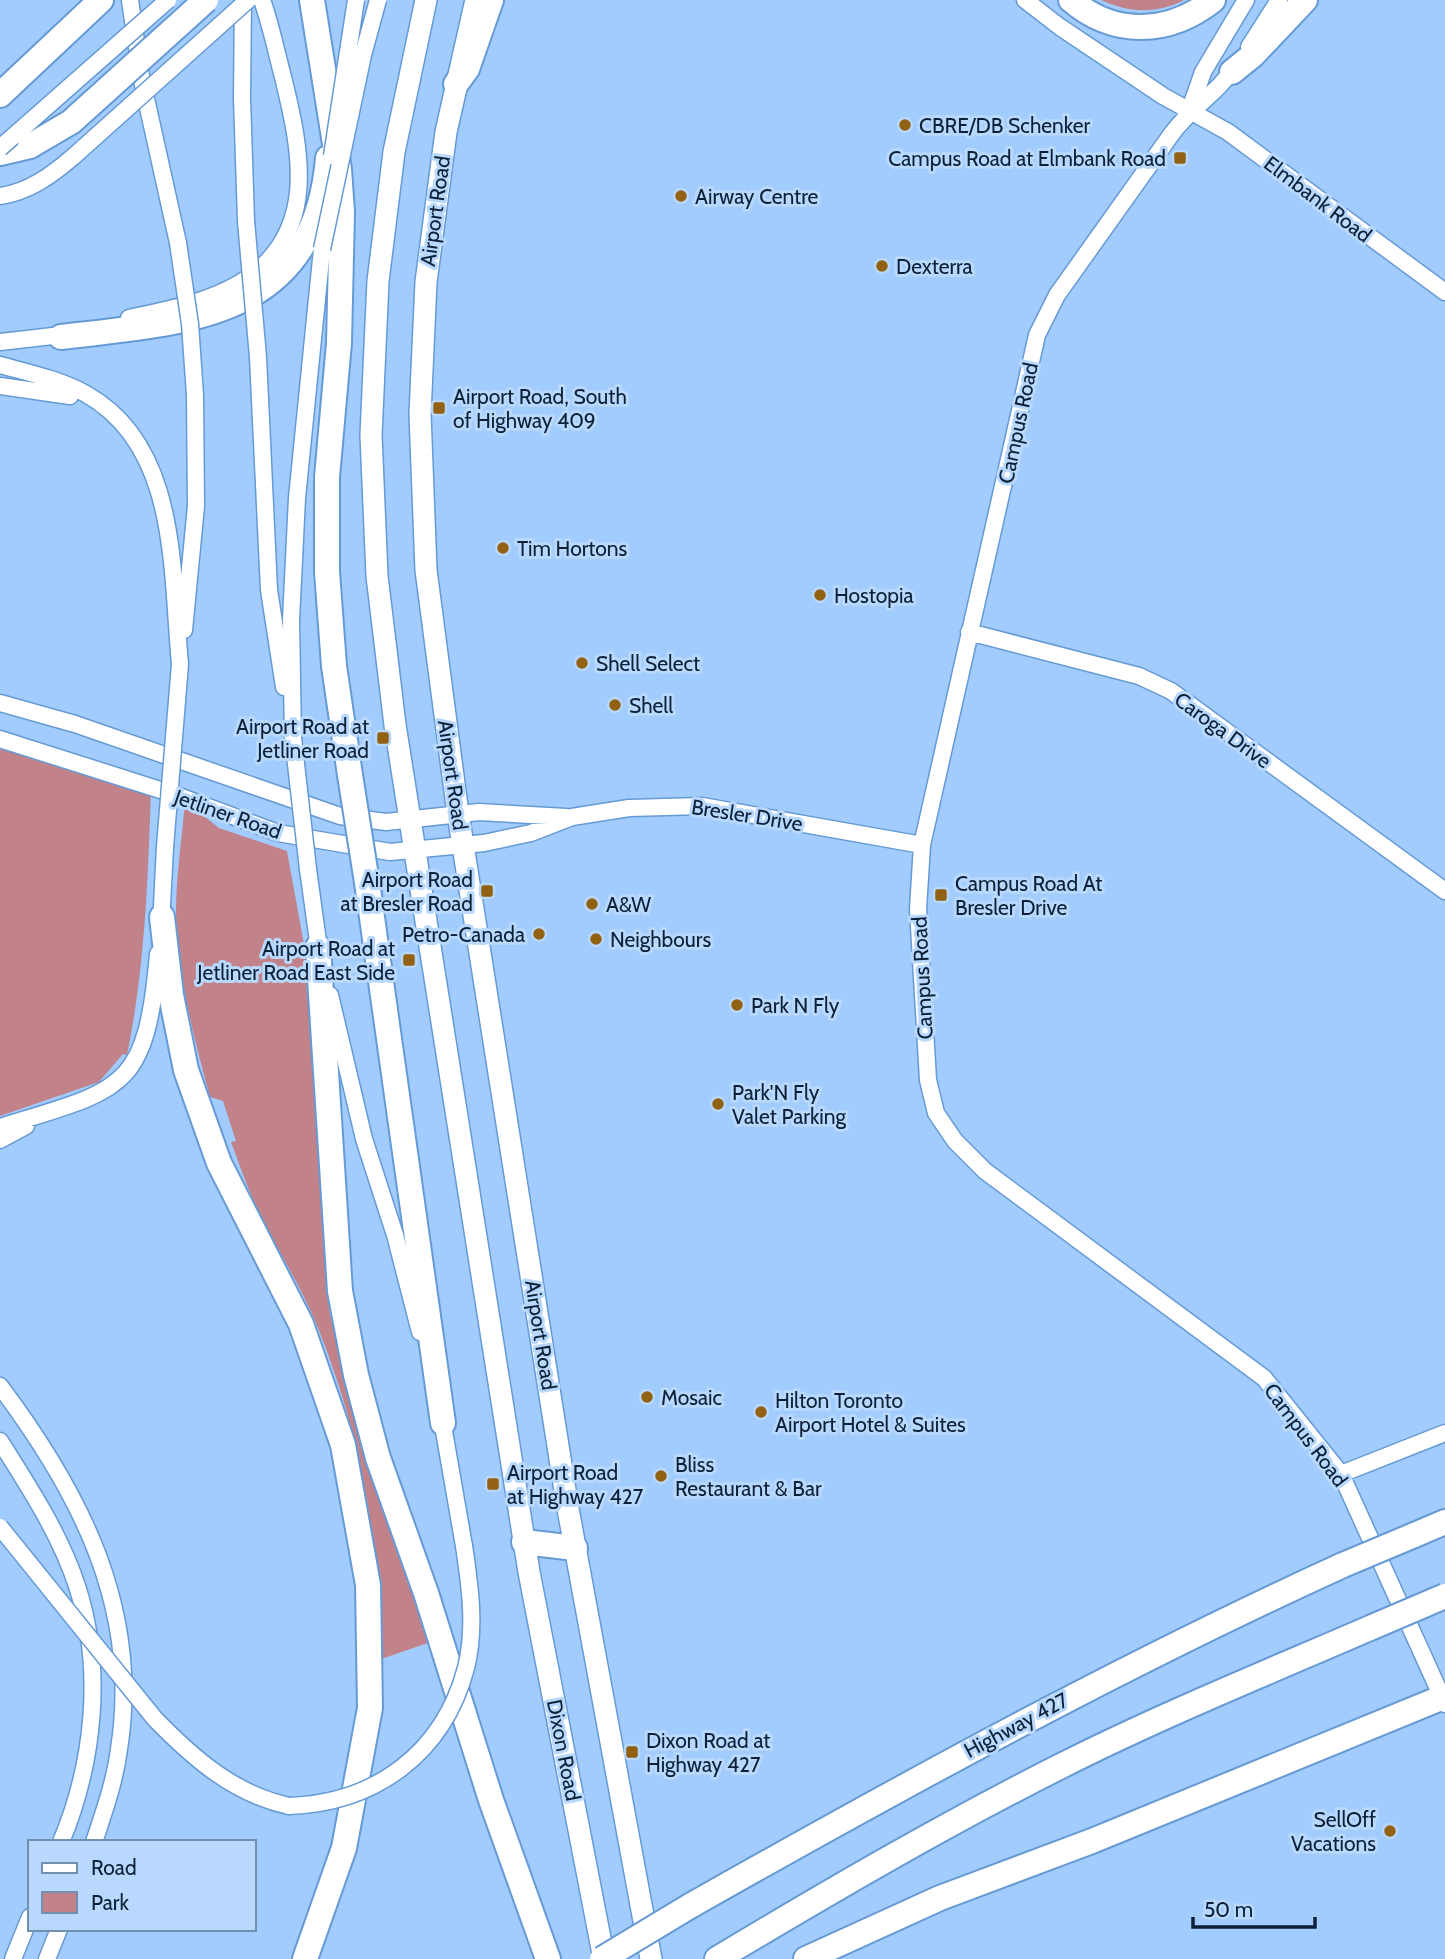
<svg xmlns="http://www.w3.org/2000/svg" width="1445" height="1959" font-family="Cabin,sans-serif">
  <rect width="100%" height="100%" fill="#a1ccfd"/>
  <path fill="#c28289" d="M 1101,0 L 1184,0 C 1157,14 1128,13 1101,0 Z
    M 0,749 L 151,790 C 148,879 145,968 127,1055 L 123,1054 L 99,1082 L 0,1116 Z
    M 185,801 L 219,828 L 287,851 L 305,950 L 330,1314 L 357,1430 L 428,1637 L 428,1643 L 381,1659 C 376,1535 363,1437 315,1321 C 297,1278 270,1239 252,1197 C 244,1179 238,1160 231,1142 L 236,1141 L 223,1101 L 210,1097 C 194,1039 177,973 176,913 C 176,876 182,838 185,801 Z"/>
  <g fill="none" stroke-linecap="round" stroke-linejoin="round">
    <defs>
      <path id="minor" d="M 130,0 L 141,76 L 178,243
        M 243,0 L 242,98 L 246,221
        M 1025,0 L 1060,27 L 1163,96 L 1228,132 L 1445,292
        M 1249,47 L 1279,0
        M 1236,65 C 1219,92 1192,107 1173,132 L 1057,295 L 1037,335 L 922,845 L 918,909 L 928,1080 L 936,1113 L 955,1141 L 985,1171 L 1264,1378 L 1341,1474 L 1445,1704
        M 1189,112 L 1203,72 L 1246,0
        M 0,196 C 29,192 52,175 74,156
        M 129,318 C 167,310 206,303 240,283 C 320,235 301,151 283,77 C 276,51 271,25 262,0
        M 0,342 L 70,334
        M 258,357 L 269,590 L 284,687
        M 0,365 C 29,373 59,379 86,394 C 179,446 171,571 180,664
        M 0,386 L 70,396
        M 184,630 L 196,506 L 195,395
        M 969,632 L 1139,676 L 1171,691 L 1445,891
        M 0,703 L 75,724 L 340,816 L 386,822 L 479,812 L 566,817
        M 293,738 L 291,620 L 297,498 L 322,249
        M 0,739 L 176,795 L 278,833 L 390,852 L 484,843 L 531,833 L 572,817 L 629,808 L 702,806 L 922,845
        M 308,869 L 320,956
        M 161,925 L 165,847
        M 330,995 L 364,1139 L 395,1235 L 420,1332
        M 0,1127 C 123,1089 146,1092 158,954
        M 0,1140 L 26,1126
        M 0,1386 C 81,1494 141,1610 119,1749 C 115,1781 104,1812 94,1842
        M 441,1414 L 464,1546
        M 0,1441 C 29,1487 60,1534 77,1586 C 104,1669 94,1763 61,1842
        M 1341,1474 L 1445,1433
        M 155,1719 C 194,1759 234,1794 289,1806
        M 13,1959 L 30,1917
        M 47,1959 L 59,1929"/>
      <path id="major" d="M 426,0 L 394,152 L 378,281 L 371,435 L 377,576 L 395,725 L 529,1572 L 604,1959
        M 476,0 L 446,132 L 426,282 L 420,414 L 426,570 L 458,814 L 568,1509 L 651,1959"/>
      <path id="highway" d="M 312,0 L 339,169 L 342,212 L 339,343 L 327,477 L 327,572 L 334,666 L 350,775
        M 1071,0 C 1114,37 1169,35 1213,0
        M 1232,72 L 1253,55 L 1305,0
        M 456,84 L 467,69 L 491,0
        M 0,95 L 101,0
        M 0,153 L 30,146
        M 61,337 C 189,322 314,319 328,158
        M 368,889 L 443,1423
        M 162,917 L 171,995 L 186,1070 L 219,1163 L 301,1324 L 343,1445 L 368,1585 L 370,1708 L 344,1848 L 305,1959
        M 318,947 L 340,1291 L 356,1375 L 378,1458 L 426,1593 L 491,1800 L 548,1959
        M 1412,1536 L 1445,1522
        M 524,1542 L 575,1548
        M 690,1906 C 904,1785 1119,1667 1343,1565
        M 717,1959 C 829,1892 942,1826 1059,1767 C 1160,1716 1266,1673 1370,1628
        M 806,1959 L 940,1898 L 1092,1841 L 1441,1698"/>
    </defs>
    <use href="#minor" stroke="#669ad5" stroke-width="19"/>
    <use href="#major" stroke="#669ad5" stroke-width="24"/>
    <use href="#highway" stroke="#669ad5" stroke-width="28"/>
    <use href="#minor" stroke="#fff" stroke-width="16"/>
    <use href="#major" stroke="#fff" stroke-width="21"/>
    <use href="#highway" stroke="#fff" stroke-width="24"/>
    <defs>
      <path id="minor-bridge" d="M 0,148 L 168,0
        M 74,156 L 248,0
        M 332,156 L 356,0
        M 246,221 L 258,357
        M 178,243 L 190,324 L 195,395
        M 322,249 L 363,55 L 378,0
        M 293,738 L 308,869
        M 165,847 L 180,664
        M 0,1527 L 155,1719
        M 289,1806 C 375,1803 443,1754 466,1668 C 476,1628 470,1586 464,1546"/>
      <path id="highway-bridge" d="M 30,146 L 71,122 L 206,0
        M 350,775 L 368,889
        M 1343,1565 L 1412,1536
        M 1370,1628 L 1445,1596
        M 602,1959 L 690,1906"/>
    </defs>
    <use href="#minor-bridge" stroke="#669ad5" stroke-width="19" stroke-linecap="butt"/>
    <use href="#highway-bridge" stroke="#669ad5" stroke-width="28" stroke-linecap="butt"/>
    <use href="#minor-bridge" stroke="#fff" stroke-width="16"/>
    <use href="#highway-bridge" stroke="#fff" stroke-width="24"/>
  </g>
  <g fill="#926111" stroke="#b8d8fd" stroke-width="2.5">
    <circle cx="905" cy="125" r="7"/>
    <rect x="1173" y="151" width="14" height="14" rx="3.5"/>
    <circle cx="681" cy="196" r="7"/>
    <circle cx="882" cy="266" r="7"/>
    <rect x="432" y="401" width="14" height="14" rx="3.5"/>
    <circle cx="503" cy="548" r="7"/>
    <circle cx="820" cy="595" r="7"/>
    <circle cx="582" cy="663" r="7"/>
    <circle cx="615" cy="705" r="7"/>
    <rect x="376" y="731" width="14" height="14" rx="3.5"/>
    <rect x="480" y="884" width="14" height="14" rx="3.5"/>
    <rect x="934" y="888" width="14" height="14" rx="3.5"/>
    <circle cx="592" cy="904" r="7"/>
    <circle cx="539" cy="934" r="7"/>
    <circle cx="596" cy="939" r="7"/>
    <rect x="402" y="953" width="14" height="14" rx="3.5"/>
    <circle cx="737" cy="1005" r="7"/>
    <circle cx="718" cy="1104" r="7"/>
    <circle cx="647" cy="1397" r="7"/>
    <circle cx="761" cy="1412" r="7"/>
    <circle cx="661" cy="1476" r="7"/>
    <rect x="486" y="1477" width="14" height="14" rx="3.5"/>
    <rect x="625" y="1745" width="14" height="14" rx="3.5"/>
    <circle cx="1390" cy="1831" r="7"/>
  </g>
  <g text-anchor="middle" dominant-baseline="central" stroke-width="6" stroke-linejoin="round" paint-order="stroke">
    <g font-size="21" fill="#0c2138" stroke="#b8d8fd" text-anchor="start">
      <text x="919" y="125">CBRE/DB Schenker</text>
      <text x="1166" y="158" text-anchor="end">Campus Road at Elmbank Road</text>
      <text x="695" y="196">Airway Centre</text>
      <text x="896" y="266">Dexterra</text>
      <text x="453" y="396">Airport Road, South<tspan x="453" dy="24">of Highway 409</tspan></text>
      <text x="517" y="548">Tim Hortons</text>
      <text x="834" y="595">Hostopia</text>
      <text x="596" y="663">Shell Select</text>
      <text x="629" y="705">Shell</text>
      <text x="369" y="726" text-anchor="end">Airport Road at<tspan x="369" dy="24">Jetliner Road</tspan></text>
      <text x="473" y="879" text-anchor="end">Airport Road<tspan x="473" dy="24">at Bresler Road</tspan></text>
      <text x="955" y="883">Campus Road At<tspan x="955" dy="24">Bresler Drive</tspan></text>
      <text x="606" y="904">A&amp;W</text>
      <text x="525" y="934" text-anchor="end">Petro-Canada</text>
      <text x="610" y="939">Neighbours</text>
      <text x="395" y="948" text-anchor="end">Airport Road at<tspan x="395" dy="24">Jetliner Road East Side</tspan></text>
      <text x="751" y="1005">Park N Fly</text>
      <text x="732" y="1092">Park'N Fly<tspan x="732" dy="24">Valet Parking</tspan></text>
      <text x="661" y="1397">Mosaic</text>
      <text x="775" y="1400">Hilton Toronto<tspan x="775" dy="24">Airport Hotel &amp; Suites</tspan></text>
      <text x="675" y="1464">Bliss<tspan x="675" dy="24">Restaurant &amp; Bar</tspan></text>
      <text x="507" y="1472">Airport Road<tspan x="507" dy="24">at Highway 427</tspan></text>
      <text x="646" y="1740">Dixon Road at<tspan x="646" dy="24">Highway 427</tspan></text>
      <text x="1376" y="1819" text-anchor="end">SellOff<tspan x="1376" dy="24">Vacations</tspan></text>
    </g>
    <g font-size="21" fill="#0c2138" stroke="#b8d8fd">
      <text transform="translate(1318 199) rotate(37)">Elmbank Road</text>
      <text transform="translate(435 211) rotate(-82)">Airport Road</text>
      <text transform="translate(1018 423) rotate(-78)">Campus Road</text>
      <text transform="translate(1223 730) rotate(36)">Caroga Drive</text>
      <text transform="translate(453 775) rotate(82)">Airport Road</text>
      <text transform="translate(228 814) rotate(19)">Jetliner Road</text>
      <text transform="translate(747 815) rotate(9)">Bresler Drive</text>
      <text transform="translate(922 978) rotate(-93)">Campus Road</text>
      <text transform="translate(541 1335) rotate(81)">Airport Road</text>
      <text transform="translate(1306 1435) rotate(53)">Campus Road</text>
      <text transform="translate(1016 1725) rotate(-28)">Highway 427</text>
      <text transform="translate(564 1750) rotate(79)">Dixon Road</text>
    </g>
  </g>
  <rect x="28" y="1840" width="228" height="91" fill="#b8d8fd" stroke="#738fae" stroke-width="2"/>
  <rect x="42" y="1863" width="35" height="10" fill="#ffffff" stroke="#738fae" stroke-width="2"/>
  <text x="91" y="1875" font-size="21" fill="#0c2138">Road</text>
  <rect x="42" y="1892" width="35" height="21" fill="#c28289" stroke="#738fae" stroke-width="2"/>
  <text x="91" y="1910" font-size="21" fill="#0c2138">Park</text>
  <path d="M1193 1917v10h122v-10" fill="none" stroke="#0c2138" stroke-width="3.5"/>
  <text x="1204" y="1917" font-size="21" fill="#0c2138" stroke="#b8d8fd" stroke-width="5" paint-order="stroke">50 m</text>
</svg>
